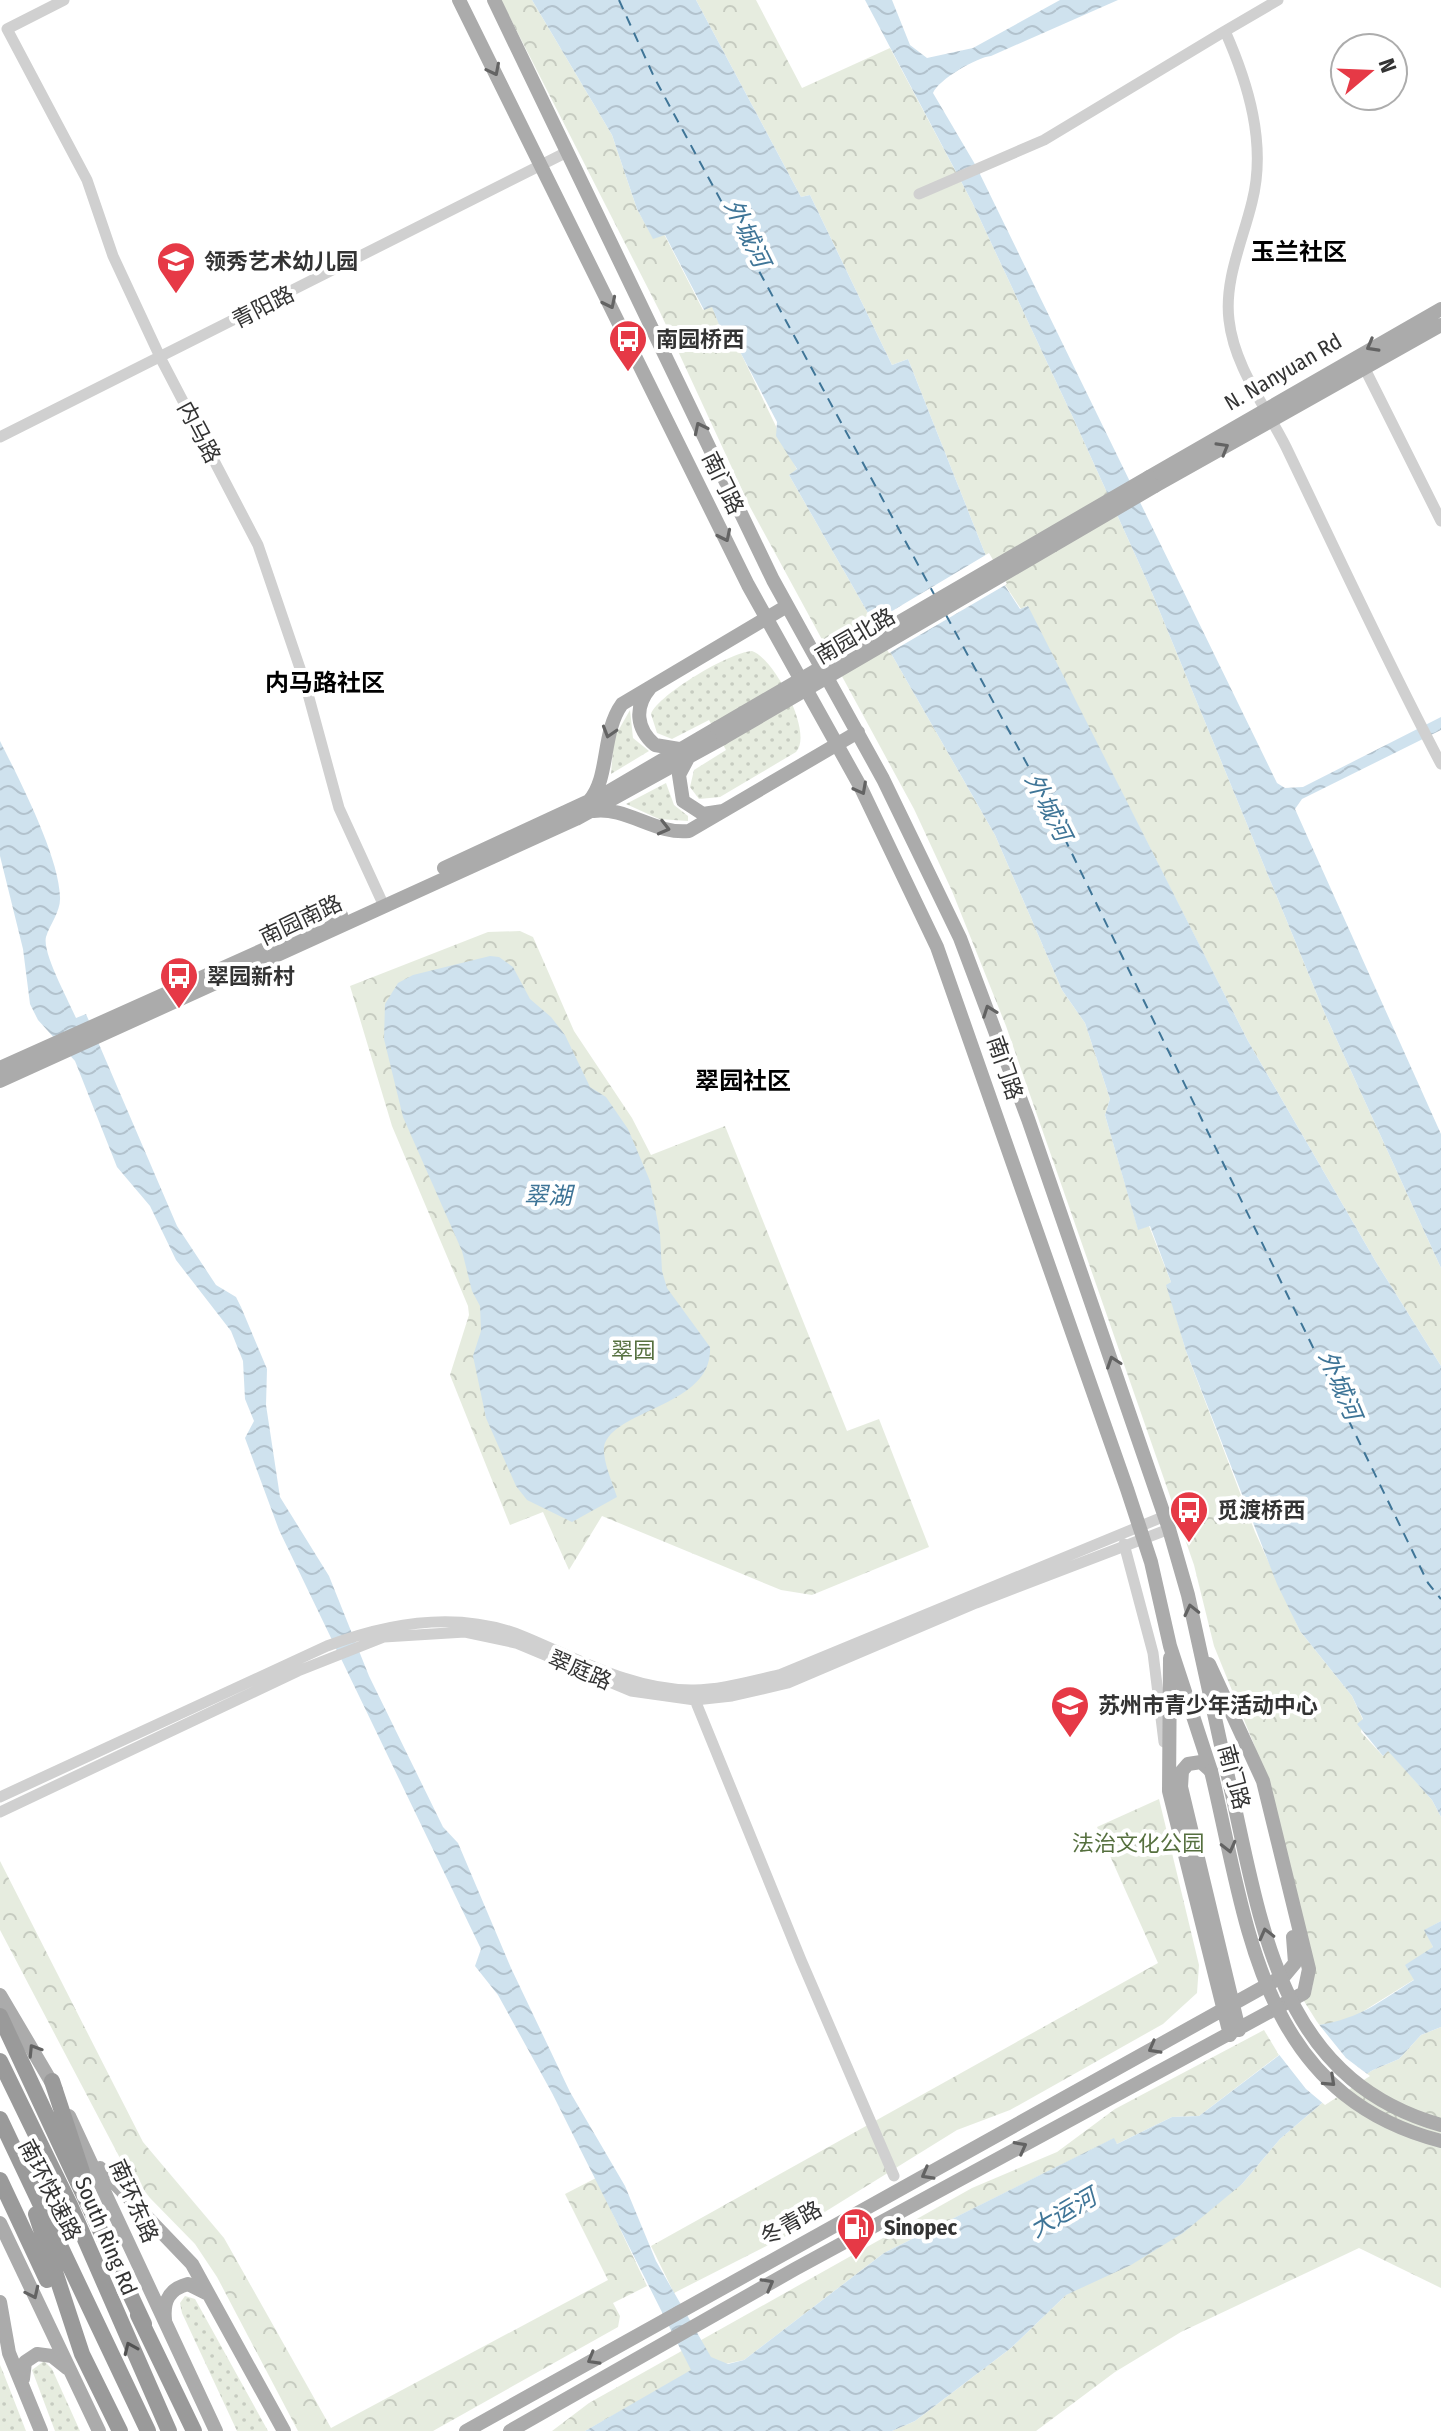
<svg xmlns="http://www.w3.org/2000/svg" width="1441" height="2431" font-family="'Fira Sans Condensed','Noto Sans SC',sans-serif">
  <defs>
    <pattern id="grass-dots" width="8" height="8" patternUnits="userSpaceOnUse" patternTransform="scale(2)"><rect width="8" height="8" fill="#e6ecdf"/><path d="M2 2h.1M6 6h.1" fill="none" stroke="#c6cbc0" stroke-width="1.8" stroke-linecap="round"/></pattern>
    <pattern id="park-crowns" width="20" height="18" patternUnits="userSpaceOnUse" patternTransform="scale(2)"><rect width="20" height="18" fill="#e6ecdf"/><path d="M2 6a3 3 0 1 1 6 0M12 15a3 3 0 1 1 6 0" fill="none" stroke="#c6cbc0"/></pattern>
    <pattern id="water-waves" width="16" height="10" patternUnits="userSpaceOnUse" patternTransform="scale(2)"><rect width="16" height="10" fill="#cfe2ee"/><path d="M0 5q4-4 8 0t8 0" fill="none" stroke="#b2c2cd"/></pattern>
  </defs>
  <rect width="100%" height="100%" fill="#fff"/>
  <path fill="url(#grass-dots)" d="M 752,651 C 774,658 814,733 796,752 L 720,797 L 699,799 L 690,787 L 694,770 L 726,750 L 709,720 L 672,739 L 657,733 L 651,714 C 659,694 730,652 752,651 Z
    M 630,710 L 633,738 L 649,751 L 611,774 L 614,738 Z
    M 666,783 L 674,805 L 688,816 L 688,821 L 659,819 L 626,804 Z
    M 185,2296 L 195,2299 L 268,2431 L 237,2431 L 182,2313 L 180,2303 Z
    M 44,2361 L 52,2369 L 80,2431 L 55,2431 L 32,2370 Z
    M 0,2365 L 3,2372 L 26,2431 L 0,2431 Z"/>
  <path fill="url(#park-crowns)" d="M 501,0 L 532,0 L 612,135 L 637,209 L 653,238 L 664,234 L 703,310 L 712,306 L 726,341 L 736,343 L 797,470 L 789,475 L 995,835 L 1062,990 L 1085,1023 L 1110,1099 L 1105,1115 L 1138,1229 L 1149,1226 L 1171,1282 L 1167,1285 L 1186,1351 L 1255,1532 L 1300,1631 L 1352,1696 L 1363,1720 L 1361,1732 L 1383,1756 L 1388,1750 L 1432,1800 L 1441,1817 L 1441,1921 L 1425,1930 L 1433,1947 L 1415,1979 L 1354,2017 L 1340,2024 L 1319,2025 L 1302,1998 L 1311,1993 L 1313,1984 L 1255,1747 L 1214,1646 L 1194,1565 L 1006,1026 L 952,891 L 914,809 L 750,507 L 659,310 Z
    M 696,0 L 756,0 L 802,88 L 890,48 L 972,202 L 1075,422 L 1148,583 L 1325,1014 L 1441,1268 L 1441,1366 L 1376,1262 L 1248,1041 L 1027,606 L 1021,609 L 986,556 L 908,359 L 892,365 L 810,195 L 801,197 Z
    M 520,931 L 533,937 L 574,1031 L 632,1118 L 651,1155 L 725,1126 L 847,1431 L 879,1419 L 929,1547 L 812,1595 L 781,1590 L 602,1516 L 569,1570 L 543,1512 L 510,1525 L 450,1375 L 469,1315 L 468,1306 L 392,1126 L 350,986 L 488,932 Z
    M 1159,1799 L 1199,1965 L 1197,1993 L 1163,2024 L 1010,2110 L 957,2130 L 786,2236 L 674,2293 L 651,2246 L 1158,1963 L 1097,1827 Z
    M 0,1861 L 143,2142 L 224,2238 L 331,2428 L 608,2280 L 565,2194 L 596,2178 L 647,2286 L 613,2303 L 620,2316 L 618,2327 L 433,2431 L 298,2431 L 217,2277 L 195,2244 L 150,2198 L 122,2162 L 0,1930 Z
    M 1441,2027 L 1441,2288 L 1359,2248 L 1181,2332 L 1115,2372 L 1036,2431 L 892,2431 L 915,2421 L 1011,2348 L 1066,2295 L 1242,2184 L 1280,2139 L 1329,2097 L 1373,2070 L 1399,2059 L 1421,2035 Z
    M 1264,2030 L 1279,2055 L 1199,2116 L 1172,2117 L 1117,2144 L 1113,2139 L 884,2253 L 744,2360 L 692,2371 L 585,2431 L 552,2431 L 589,2403 L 972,2188 L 1057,2152 L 1115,2109 Z"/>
  <path fill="url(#water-waves)" d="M 532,0 L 696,0 L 801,197 L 810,195 L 892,365 L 908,359 L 986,556 L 1020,609 L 1028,606 L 1248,1041 L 1376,1262 L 1441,1366 L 1441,1817 L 1432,1800 L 1388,1751 L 1383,1756 L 1357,1724 L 1363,1719 L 1352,1696 L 1300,1631 L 1277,1584 L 1186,1351 L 1166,1285 L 1171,1282 L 1150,1226 L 1138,1230 L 1105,1115 L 1110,1099 L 1085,1023 L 1062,990 L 995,835 L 789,475 L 797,469 L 776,436 L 777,422 L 736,344 L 726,342 L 712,307 L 704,310 L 665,235 L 653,239 L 637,209 L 612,135 Z
    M 865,0 L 892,0 L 910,45 L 927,58 L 973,48 L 1060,0 L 1118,0 L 991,56 C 977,57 938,80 933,93 L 976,166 L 1277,783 L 1285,788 L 1303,787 L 1441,717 L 1441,730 L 1302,799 L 1295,809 L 1441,1134 L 1441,1268 L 1325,1014 L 1148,583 L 1075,422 L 972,202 Z
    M 0,741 C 19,779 59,856 60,897 C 61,911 50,924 46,937 C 42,953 69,1001 76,1018 L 86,1014 L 177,1226 L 216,1285 L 236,1297 L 241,1307 L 267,1369 L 266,1405 L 280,1497 L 329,1576 L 369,1676 L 443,1827 L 458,1843 L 511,1968 L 570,2092 L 625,2186 L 656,2261 L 711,2357 L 728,2364 L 744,2360 L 884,2253 L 1114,2138 L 1117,2144 L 1172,2117 L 1199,2116 L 1319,2025 C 1361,2018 1379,2002 1414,1980 L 1405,1965 L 1433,1947 L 1424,1930 L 1441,1921 L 1441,2027 L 1421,2035 L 1399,2059 L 1373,2070 L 1329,2097 L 1280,2139 L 1242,2184 L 1183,2233 L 1131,2265 L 1066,2295 L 1011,2348 L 915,2421 L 892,2431 L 585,2431 L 691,2370 L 552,2093 L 498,1995 L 475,1966 L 481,1949 L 279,1530 L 245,1438 L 254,1421 L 245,1399 L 243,1361 L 231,1331 L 176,1260 L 150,1206 L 117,1167 L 75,1061 L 38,1020 L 30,1004 L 23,949 L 0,856 Z
    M 490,956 L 499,957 L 513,967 L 530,999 L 551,1017 L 565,1035 L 590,1087 L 606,1097 L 628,1129 L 650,1181 L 660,1234 L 662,1271 L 667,1288 L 710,1347 C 713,1405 620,1408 605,1443 C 600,1455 613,1484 617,1497 L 572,1522 L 527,1500 L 516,1486 L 486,1418 L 473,1356 L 481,1331 L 480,1306 L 472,1291 L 462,1251 L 403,1117 L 384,1039 L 385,1004 L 398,983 L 413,975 Z"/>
  <path fill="#fff" d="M 989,553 L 1007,584 L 889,653 L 872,623 Z
    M 1317,2022 L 1346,2058 L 1370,2076 L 1325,2105 L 1306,2089 L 1277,2052 Z"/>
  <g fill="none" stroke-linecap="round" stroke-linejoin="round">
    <path stroke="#3f7597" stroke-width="2" stroke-dasharray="10 8" stroke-linecap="butt" d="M 619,0 L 655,79 L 935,596
      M 946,615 L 1040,788 L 1428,1583 L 1441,1599"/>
    <path stroke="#d0d0d0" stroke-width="11" d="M 64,0 L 7,29 L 87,180 L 113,256 L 161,359 L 258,545 L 305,683 L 339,808 L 384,906
      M 1278,0 L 1225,31 C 1248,83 1267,144 1252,202 C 1243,240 1224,280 1229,320 C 1234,366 1266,407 1286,447 C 1337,553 1386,660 1441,764
      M 919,194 L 1044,140 L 1225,31
      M 1364,367 L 1441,521
      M 0,437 L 567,152
      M 1124,1544 L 1153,1653 L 1164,1742
      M 695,1700 L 801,1960 L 894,2176
      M 0,1797 L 327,1646 C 390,1622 460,1610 525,1637 C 578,1659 634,1691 694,1690 C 722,1690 751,1681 779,1675 L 1165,1516
      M 0,1812 L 298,1671 L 384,1637 L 465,1632 L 516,1643 L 631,1691 L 695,1700 L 732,1696 L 788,1683 L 976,1603 L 1169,1529"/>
    <path stroke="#ababab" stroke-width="14" d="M 459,0 L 748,585 L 860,786 L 937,947 L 1127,1489 L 1151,1562 L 1170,1646 L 1211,1771
      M 494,0 L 773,580 L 883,779 L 960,938 L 1028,1119 L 1169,1529 L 1188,1595 L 1226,1768
      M 1149,477 L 1441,309
      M 1155,486 L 1441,325
      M 650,688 C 634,707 636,729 655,745 L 679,749
      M 688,758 L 679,775 L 683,801 L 703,814 L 723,811
      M 589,801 C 610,778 601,733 622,704 L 787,606
      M 593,811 C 626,806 656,835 689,831 L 858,732
      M 444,868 L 606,793 L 717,728
      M 0,1068 L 341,915
      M 0,1081 L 576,819 L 723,738
      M 1170,1658 L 1169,1791 L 1230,2035
      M 1211,1771 L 1201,1762 L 1188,1764 L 1182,1771 L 1181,1787 L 1239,2030
      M 0,1995 L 56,2090
      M 69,2116 L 216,2431
      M 100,2168 L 192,2264 L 284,2431
      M 0,2223 L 99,2431
      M 0,2302 L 9,2353 L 41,2431
      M 165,2320 C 163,2301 169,2289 188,2284 L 208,2294
      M 23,2379 L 25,2362 L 37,2354 L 52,2356 L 67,2368
      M 466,2431 L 1285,1975 L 1295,1963 L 1293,1937
      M 510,2431 L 795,2269 L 1304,1993 L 1309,1969 L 1263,1781 L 1209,1664"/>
    <path stroke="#9a9a9a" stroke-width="16" d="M 0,2016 L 144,2324
      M 0,2061 L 70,2205 L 169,2431
      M 52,2081 L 82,2172
      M 0,2119 L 148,2431
      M 0,2180 L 47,2280
      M 36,2214 L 82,2354 L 120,2431
      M 138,2315 L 194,2431"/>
    <path stroke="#ababab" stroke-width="14" d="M 717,728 L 1149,477
      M 723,738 L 1155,486
      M 1226,1768 C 1261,1914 1272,2077 1441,2125
      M 1211,1771 C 1248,1925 1259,2094 1441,2141"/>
  </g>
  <defs><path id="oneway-chevron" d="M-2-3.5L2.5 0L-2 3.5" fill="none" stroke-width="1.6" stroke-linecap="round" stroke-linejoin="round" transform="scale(2)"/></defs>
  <g stroke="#636363">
    <use href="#oneway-chevron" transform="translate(494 70) rotate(63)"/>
    <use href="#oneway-chevron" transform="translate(610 303) rotate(64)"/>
    <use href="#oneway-chevron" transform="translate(1372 346) rotate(151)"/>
    <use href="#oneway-chevron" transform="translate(700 428) rotate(-116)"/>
    <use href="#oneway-chevron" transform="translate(1223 448) rotate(-30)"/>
    <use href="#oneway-chevron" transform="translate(725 536) rotate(64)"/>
    <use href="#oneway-chevron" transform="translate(609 732) rotate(107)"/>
    <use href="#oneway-chevron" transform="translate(861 789) rotate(62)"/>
    <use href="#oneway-chevron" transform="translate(664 828) rotate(14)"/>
    <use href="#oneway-chevron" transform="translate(989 1011) rotate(-110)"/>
    <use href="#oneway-chevron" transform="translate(1113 1362) rotate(-109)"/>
    <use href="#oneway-chevron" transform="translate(1191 1610) rotate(-103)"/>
    <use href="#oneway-chevron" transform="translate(1229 1847) rotate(76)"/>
    <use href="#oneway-chevron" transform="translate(1266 1934) rotate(-104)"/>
    <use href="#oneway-chevron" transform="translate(1154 2048) rotate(151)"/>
    <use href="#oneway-chevron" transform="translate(34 2050) rotate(-122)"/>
    <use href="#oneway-chevron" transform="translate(1330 2081) rotate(43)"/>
    <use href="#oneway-chevron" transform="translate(1021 2147) rotate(-28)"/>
    <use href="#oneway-chevron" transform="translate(927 2174) rotate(151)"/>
    <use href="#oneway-chevron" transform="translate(768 2284) rotate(-29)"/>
    <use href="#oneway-chevron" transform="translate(33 2293) rotate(65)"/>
    <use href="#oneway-chevron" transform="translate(593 2359) rotate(150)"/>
  </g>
  <use stroke="#525252" href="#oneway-chevron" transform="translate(130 2348) rotate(-114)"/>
  <defs>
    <symbol id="school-pin" viewBox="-11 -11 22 30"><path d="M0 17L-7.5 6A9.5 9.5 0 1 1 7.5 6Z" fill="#e63946" stroke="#fff"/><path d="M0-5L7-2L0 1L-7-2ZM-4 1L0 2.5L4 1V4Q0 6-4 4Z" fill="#fff"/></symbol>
    <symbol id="bus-pin" viewBox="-11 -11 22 30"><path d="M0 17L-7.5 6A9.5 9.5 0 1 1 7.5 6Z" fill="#e63946" stroke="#fff"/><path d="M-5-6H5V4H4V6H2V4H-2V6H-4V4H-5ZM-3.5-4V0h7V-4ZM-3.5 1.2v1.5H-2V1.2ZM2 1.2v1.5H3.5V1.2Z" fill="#fff"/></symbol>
    <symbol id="university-pin" viewBox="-11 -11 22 30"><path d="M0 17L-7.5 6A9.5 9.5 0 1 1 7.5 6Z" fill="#e63946" stroke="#fff"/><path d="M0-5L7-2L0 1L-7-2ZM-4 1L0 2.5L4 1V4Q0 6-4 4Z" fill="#fff"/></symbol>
    <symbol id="fuel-pin" viewBox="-11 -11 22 30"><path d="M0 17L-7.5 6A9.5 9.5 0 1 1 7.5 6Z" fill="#e63946" stroke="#fff"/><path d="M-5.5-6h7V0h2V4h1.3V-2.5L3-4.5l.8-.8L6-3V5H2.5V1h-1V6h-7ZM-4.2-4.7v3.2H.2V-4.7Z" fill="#fff"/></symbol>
  </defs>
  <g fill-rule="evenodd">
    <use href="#school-pin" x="154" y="239" width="44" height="60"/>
    <use href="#bus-pin" x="606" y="317" width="44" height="60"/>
    <use href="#bus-pin" x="157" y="954" width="44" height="60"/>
    <use href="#bus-pin" x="1167" y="1488" width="44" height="60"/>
    <use href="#university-pin" x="1048" y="1683" width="44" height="60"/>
    <use href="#fuel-pin" x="834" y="2205" width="44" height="60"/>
  </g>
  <g text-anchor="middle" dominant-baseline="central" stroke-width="8" stroke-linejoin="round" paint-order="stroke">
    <g font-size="22" font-weight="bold" fill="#333" stroke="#fff" text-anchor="start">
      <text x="204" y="261">领秀艺术幼儿园</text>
      <text x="656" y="339">南园桥西</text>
      <text x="207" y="976">翠园新村</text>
      <text x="1217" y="1510">觅渡桥西</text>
      <text x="1098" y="1705">苏州市青少年活动中心</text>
      <text x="884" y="2227">Sinopec</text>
    </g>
    <g font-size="22" fill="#333" stroke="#fff">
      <text transform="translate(263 307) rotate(-27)">青阳路</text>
      <text transform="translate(1283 372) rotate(-30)">N. Nanyuan Rd</text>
      <text transform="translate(199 432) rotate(62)">内马路</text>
      <text transform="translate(723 483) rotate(64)">南门路</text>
      <text transform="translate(855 636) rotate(-30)">南园北路</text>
      <text transform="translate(301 920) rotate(-25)">南园南路</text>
      <text transform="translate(1005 1068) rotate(71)">南门路</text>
      <text transform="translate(580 1670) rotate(23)">翠庭路</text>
      <text transform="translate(1234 1777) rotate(75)">南门路</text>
      <text transform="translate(50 2190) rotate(63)">南环快速路</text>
      <text transform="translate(134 2201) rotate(66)">南环东路</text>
      <text transform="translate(791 2223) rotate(-29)">冬青路</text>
      <text transform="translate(106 2236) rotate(67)">South Ring Rd</text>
    </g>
    <g font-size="22" fill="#56703f" stroke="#fff">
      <text x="633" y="1350">翠园</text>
      <text x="1138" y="1843">法治文化公园</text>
    </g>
    <g font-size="24" font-style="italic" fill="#3f7597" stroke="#fff">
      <text transform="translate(747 233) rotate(64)">外城河</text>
      <text transform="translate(1048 807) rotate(63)">外城河</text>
      <text x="548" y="1196">翠湖</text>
      <text transform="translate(1340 1385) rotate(67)">外城河</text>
      <text transform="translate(1063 2213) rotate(-30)">大运河</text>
    </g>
    <g font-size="24" font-weight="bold" fill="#000" stroke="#fff">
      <text x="1299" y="252">玉兰社区</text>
      <text x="325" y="683">内马路社区</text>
      <text x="743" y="1081">翠园社区</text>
    </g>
  </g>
  <g transform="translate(1369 72) rotate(71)"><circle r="38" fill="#ffffff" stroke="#adadad" stroke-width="2"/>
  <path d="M0-6L14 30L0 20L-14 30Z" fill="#e63946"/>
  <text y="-12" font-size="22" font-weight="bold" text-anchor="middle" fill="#333333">N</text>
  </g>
</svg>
